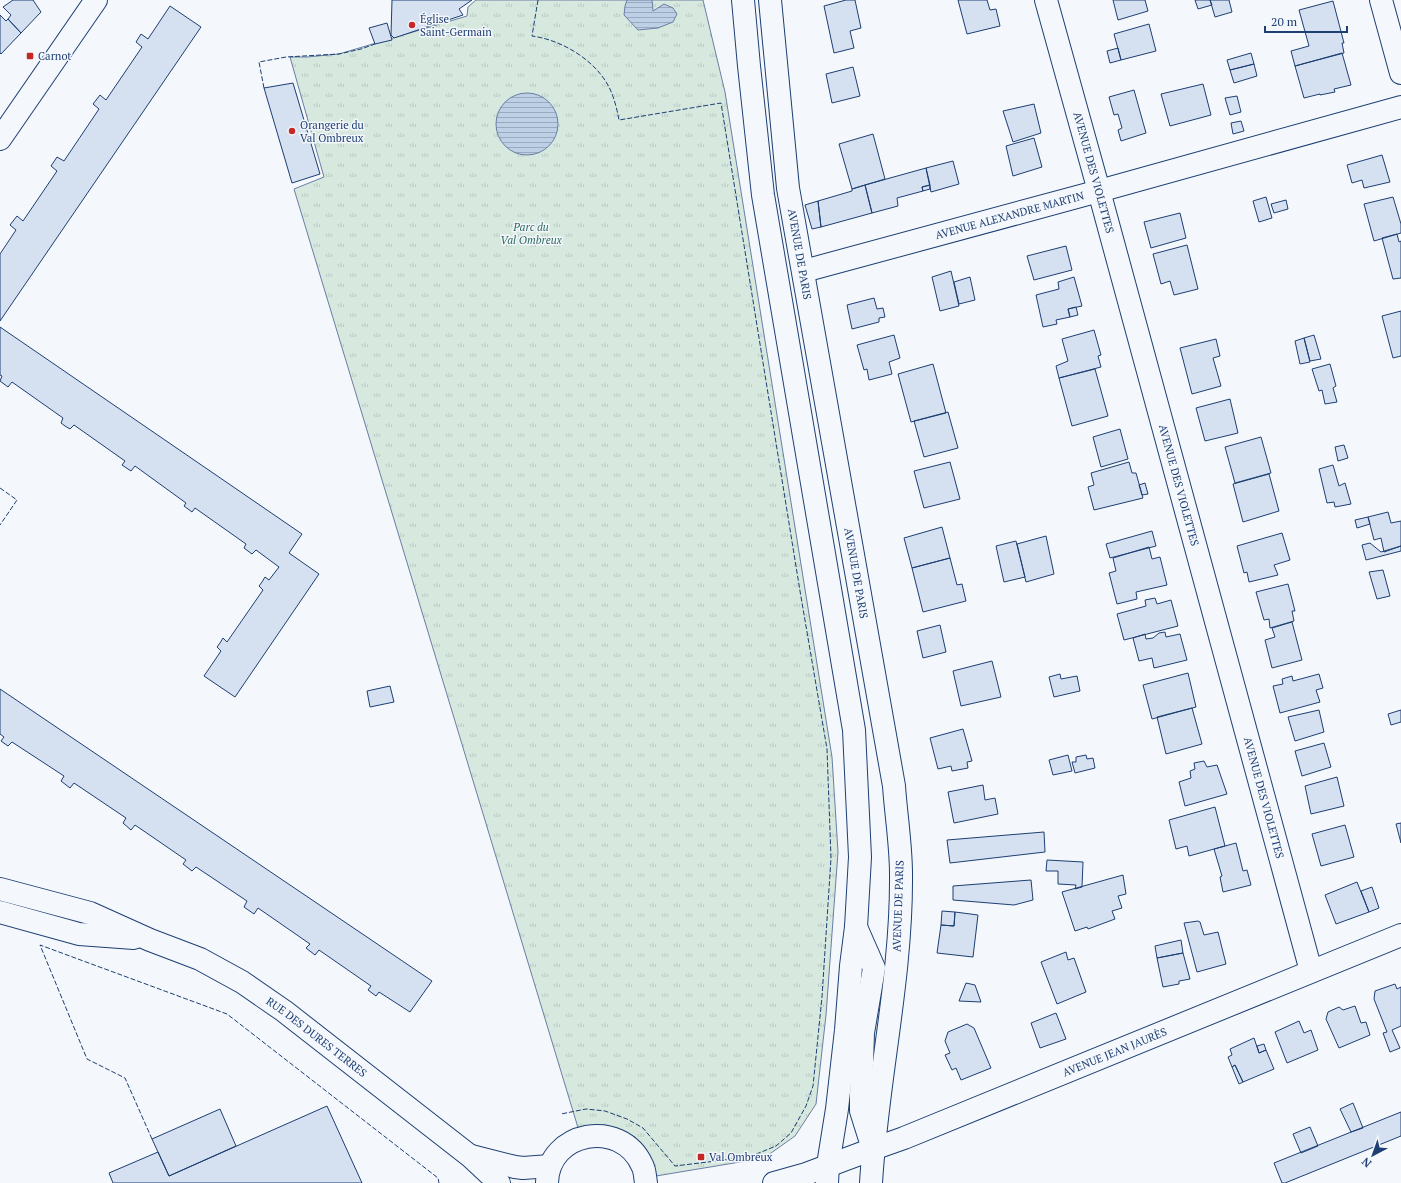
<svg xmlns="http://www.w3.org/2000/svg" width="1401" height="1183" font-family="'PT Serif',serif">
  <defs>
    <pattern id="park-tufts" width="24" height="20" patternUnits="userSpaceOnUse"><rect width="24" height="20" fill="#d7e8df"/><path d="M3 7l-1-3M5 7V3M7 7l1-3M15 17l-1-3M17 17v-4M19 17l1-3" fill="none" stroke="#b8c8c3"/></pattern>
    <pattern id="water-rules" width="6" height="5" patternUnits="userSpaceOnUse"><rect width="6" height="5" fill="#bed0e5"/><path d="M0 2.5h6" fill="none" stroke="#9aaabe"/></pattern>
  </defs>
  <rect width="100%" height="100%" fill="#f4f7fb"/>
  <path fill="url(#park-tufts)" stroke="#687fa3" d="M 476,0 L 703,0 L 725,92 L 832,757 L 838,852 L 826,1015 L 816,1104 L 795,1136 L 764,1158 L 656,1176 L 635,1137 L 604,1126 L 579,1131 L 294,189 L 324,177 L 290,57 L 307,57 L 339,54 L 467,16 L 468,7 Z"/>
  <path fill="url(#water-rules)" stroke="#687fa3" d="M 627,0 L 652,0 L 653,11 L 664,4 L 673,8 L 677,14 L 673,22 L 658,28 L 638,30 L 624,15 L 625,6 Z
    M496 124a31 31 0 1 1 62 0a31 31 0 1 1-62 0Z"/>
  <path fill="#d5e0f0" stroke="#1d3f73" d="M 13,0 L 33,0 L 41,12 L 21,33 L 8,19 L 11,15 L 3,7 Z
    M 392,0 L 472,0 L 459,9 L 463,15 L 394,38 L 391,35 Z
    M 846,0 L 855,0 L 861,28 L 850,31 L 854,48 L 834,53 L 824,6 Z
    M 958,0 L 987,0 L 990,10 L 996,9 L 1000,26 L 967,34 Z
    M 1113,0 L 1145,0 L 1148,11 L 1118,20 Z
    M 1195,0 L 1210,0 L 1212,5 L 1198,9 Z
    M 1210,0 L 1229,0 L 1232,12 L 1215,17 Z
    M 1333,1 L 1344,43 L 1342,43 L 1344,53 L 1295,66 L 1291,51 L 1309,46 L 1299,10 Z
    M 170,6 L 201,27 L 0,321 L 0,254 L 16,230 L 10,225 L 17,216 L 23,221 L 57,171 L 51,166 L 57,157 L 64,161 L 99,109 L 93,104 L 100,95 L 106,100 L 142,47 L 136,42 L 141,34 L 148,39 Z
    M 0,15 L 6,21 L 8,19 L 21,33 L 1,54 L 0,53 Z
    M 387,23 L 392,40 L 375,44 L 369,28 Z
    M 1149,24 L 1156,51 L 1121,60 L 1114,34 Z
    M 1118,48 L 1121,60 L 1110,63 L 1107,51 Z
    M 1251,53 L 1254,64 L 1230,70 L 1227,60 Z
    M 1342,53 L 1351,85 L 1334,89 L 1335,92 L 1320,95 L 1320,94 L 1304,98 L 1295,66 Z
    M 1254,64 L 1257,76 L 1234,83 L 1230,70 Z
    M 853,67 L 860,96 L 832,103 L 826,74 Z
    M 293,83 L 320,174 L 292,183 L 264,88 Z
    M 1203,84 L 1211,115 L 1170,126 L 1161,94 Z
    M 1134,90 L 1146,133 L 1121,141 L 1118,130 L 1122,128 L 1118,114 L 1114,115 L 1109,97 Z
    M 1237,96 L 1241,112 L 1230,115 L 1225,98 Z
    M 1034,104 L 1041,133 L 1013,142 L 1003,111 Z
    M 1241,121 L 1244,131 L 1233,134 L 1231,123 Z
    M 873,134 L 885,179 L 852,189 L 839,144 Z
    M 1034,138 L 1042,167 L 1013,176 L 1006,146 Z
    M 1382,155 L 1390,182 L 1364,188 L 1362,180 L 1352,183 L 1347,165 Z
    M 953,161 L 959,184 L 931,192 L 926,168 Z
    M 926,168 L 930,185 L 922,187 L 923,191 L 897,198 L 898,206 L 872,213 L 865,185 Z
    M 865,185 L 872,213 L 821,227 L 818,201 L 852,191 L 852,189 Z
    M 930,185 L 930,189 L 923,191 L 922,187 Z
    M 1266,197 L 1272,218 L 1259,222 L 1253,201 Z
    M 1393,197 L 1401,224 L 1401,233 L 1374,241 L 1364,204 Z
    M 1286,200 L 1288,209 L 1274,213 L 1271,204 Z
    M 818,201 L 821,227 L 812,229 L 805,205 Z
    M 1180,213 L 1186,238 L 1151,248 L 1144,222 Z
    M 1397,234 L 1399,242 L 1401,241 L 1401,278 L 1393,279 L 1382,238 Z
    M 1187,245 L 1198,289 L 1174,295 L 1170,281 L 1161,284 L 1153,254 Z
    M 1066,246 L 1072,270 L 1034,280 L 1027,256 Z
    M 951,271 L 959,306 L 940,311 L 932,277 Z
    M 970,277 L 975,300 L 959,304 L 954,282 Z
    M 1074,277 L 1082,306 L 1068,309 L 1070,317 L 1056,320 L 1057,324 L 1043,327 L 1036,295 L 1059,289 L 1058,282 Z
    M 874,298 L 877,309 L 883,308 L 885,317 L 879,318 L 879,322 L 852,329 L 847,305 Z
    M 1076,307 L 1078,315 L 1070,317 L 1068,309 Z
    M 1401,311 L 1401,356 L 1393,358 L 1382,316 Z
    M 0,327 L 302,534 L 289,553 L 319,574 L 235,697 L 204,676 L 221,651 L 217,647 L 220,643 L 223,638 L 227,642 L 263,590 L 259,586 L 262,582 L 265,577 L 269,580 L 279,567 L 256,550 L 252,554 L 244,548 L 246,544 L 195,508 L 192,512 L 184,506 L 186,503 L 135,466 L 131,471 L 122,465 L 125,461 L 74,425 L 70,429 L 65,426 L 61,423 L 63,418 L 12,382 L 8,387 L 0,381 L 2,376 L 0,375 Z
    M 1094,330 L 1101,355 L 1098,356 L 1101,367 L 1059,378 L 1056,366 L 1068,361 L 1062,339 Z
    M 894,335 L 900,358 L 889,362 L 892,374 L 869,380 L 867,369 L 864,370 L 857,345 Z
    M 1314,335 L 1321,359 L 1310,361 L 1304,338 Z
    M 1304,338 L 1310,362 L 1300,364 L 1295,341 Z
    M 1216,339 L 1220,356 L 1213,358 L 1221,386 L 1192,394 L 1180,348 Z
    M 933,364 L 946,413 L 911,422 L 898,374 Z
    M 1330,364 L 1336,386 L 1333,388 L 1337,402 L 1325,404 L 1322,390 L 1319,391 L 1312,369 Z
    M 1095,369 L 1108,416 L 1072,426 L 1059,378 Z
    M 1230,399 L 1238,433 L 1205,441 L 1196,408 Z
    M 948,412 L 958,448 L 924,457 L 914,421 Z
    M 1120,429 L 1128,459 L 1101,467 L 1093,437 Z
    M 1261,437 L 1271,473 L 1235,483 L 1225,447 Z
    M 1344,445 L 1348,458 L 1338,461 L 1335,447 Z
    M 950,462 L 960,499 L 924,508 L 914,471 Z
    M 1129,462 L 1132,473 L 1136,473 L 1143,498 L 1094,510 L 1088,487 L 1094,485 L 1091,473 Z
    M 1333,465 L 1339,486 L 1345,483 L 1351,504 L 1335,507 L 1334,502 L 1327,503 L 1319,469 Z
    M 1269,474 L 1279,511 L 1243,522 L 1233,484 Z
    M 1145,483 L 1148,494 L 1142,495 L 1139,485 Z
    M 1388,512 L 1391,523 L 1401,521 L 1401,546 L 1384,552 L 1381,538 L 1374,540 L 1368,517 Z
    M 1368,517 L 1370,524 L 1357,528 L 1355,520 Z
    M 942,527 L 950,558 L 912,568 L 904,538 Z
    M 1152,531 L 1156,546 L 1110,558 L 1106,544 Z
    M 1282,533 L 1290,560 L 1274,565 L 1278,575 L 1249,582 L 1247,572 L 1244,573 L 1237,546 Z
    M 1046,536 L 1054,574 L 1026,582 L 1017,544 Z
    M 1016,541 L 1025,577 L 1004,582 L 996,546 Z
    M 1370,543 L 1381,552 L 1401,546 L 1401,551 L 1366,560 L 1362,545 Z
    M 1149,547 L 1152,559 L 1160,557 L 1167,585 L 1136,592 L 1137,599 L 1117,604 L 1109,573 L 1116,571 L 1113,558 Z
    M 950,558 L 957,585 L 962,584 L 966,601 L 923,612 L 912,568 Z
    M 1383,570 L 1390,596 L 1377,599 L 1369,572 Z
    M 1288,584 L 1295,611 L 1292,611 L 1294,621 L 1270,628 L 1269,619 L 1264,620 L 1256,592 Z
    M 1155,598 L 1157,604 L 1171,600 L 1178,626 L 1124,640 L 1117,614 L 1146,606 L 1145,600 Z
    M 1292,622 L 1302,660 L 1272,668 L 1265,640 L 1275,637 L 1272,628 Z
    M 940,625 L 946,652 L 923,658 L 917,631 Z
    M 1165,632 L 1166,637 L 1180,634 L 1187,660 L 1154,668 L 1152,658 L 1139,661 L 1133,638 L 1145,634 L 1146,639 L 1153,638 L 1159,633 Z
    M 992,661 L 1001,697 L 961,706 L 953,671 Z
    M 1188,673 L 1196,707 L 1152,719 L 1143,685 Z
    M 1060,674 L 1061,679 L 1077,676 L 1080,691 L 1054,697 L 1049,677 Z
    M 1319,674 L 1323,688 L 1316,690 L 1320,702 L 1280,713 L 1273,686 L 1283,684 L 1282,679 L 1292,676 L 1293,681 Z
    M 390,686 L 394,702 L 370,707 L 367,691 Z
    M 0,689 L 432,981 L 410,1012 L 379,992 L 376,996 L 368,990 L 371,986 L 319,950 L 315,955 L 306,948 L 310,944 L 258,908 L 254,914 L 244,907 L 247,901 L 196,867 L 192,871 L 183,864 L 186,860 L 135,825 L 131,830 L 123,823 L 126,818 L 74,783 L 70,788 L 61,781 L 64,776 L 12,742 L 8,746 L 1,741 L 4,737 L 0,734 Z
    M 1192,708 L 1202,744 L 1166,754 L 1157,717 Z
    M 1319,710 L 1324,732 L 1295,741 L 1288,717 Z
    M 1401,710 L 1401,722 L 1391,725 L 1388,714 Z
    M 963,729 L 972,761 L 967,762 L 968,768 L 952,771 L 951,766 L 938,769 L 930,738 Z
    M 1324,743 L 1331,767 L 1302,776 L 1295,751 Z
    M 1068,755 L 1072,771 L 1053,775 L 1049,760 Z
    M 1086,755 L 1087,759 L 1093,758 L 1095,768 L 1075,773 L 1072,762 L 1076,762 L 1076,757 Z
    M 1204,761 L 1207,767 L 1217,765 L 1227,794 L 1185,806 L 1179,782 L 1191,778 L 1190,771 L 1195,769 L 1194,763 Z
    M 1337,777 L 1344,806 L 1311,814 L 1305,786 Z
    M 983,785 L 985,800 L 995,798 L 998,814 L 954,823 L 948,792 Z
    M 1215,807 L 1225,846 L 1189,856 L 1187,846 L 1176,849 L 1169,820 Z
    M 1401,823 L 1401,843 L 1396,824 Z
    M 1345,825 L 1354,857 L 1321,866 L 1312,834 Z
    M 1044,832 L 1045,852 L 950,863 L 947,840 Z
    M 1236,843 L 1243,871 L 1247,870 L 1251,885 L 1223,892 L 1220,877 L 1222,876 L 1214,849 Z
    M 1047,860 L 1083,862 L 1082,887 L 1075,889 L 1076,885 L 1058,884 L 1058,871 L 1046,871 Z
    M 1123,875 L 1126,894 L 1118,896 L 1122,908 L 1112,911 L 1115,919 L 1088,929 L 1087,927 L 1075,931 L 1062,892 Z
    M 1031,880 L 1033,900 L 1014,905 L 953,900 L 953,886 Z
    M 1357,882 L 1369,912 L 1336,924 L 1325,895 Z
    M 1372,887 L 1379,908 L 1369,912 L 1361,891 Z
    M 942,911 L 955,912 L 954,926 L 941,925 Z
    M 955,912 L 978,915 L 973,957 L 937,953 L 941,925 L 954,926 Z
    M 1198,921 L 1200,922 L 1204,935 L 1218,932 L 1226,964 L 1197,972 L 1184,923 Z
    M 1181,940 L 1183,953 L 1157,958 L 1155,946 Z
    M 1066,952 L 1068,960 L 1074,958 L 1086,992 L 1057,1004 L 1041,962 Z
    M 1183,953 L 1190,979 L 1179,981 L 1179,984 L 1163,987 L 1157,958 Z
    M 966,983 L 975,985 L 981,1002 L 959,1001 Z
    M 1395,984 L 1397,989 L 1401,987 L 1401,1026 L 1392,1030 L 1400,1048 L 1390,1052 L 1383,1033 L 1387,1032 L 1374,999 L 1375,991 Z
    M 1355,1006 L 1361,1023 L 1366,1022 L 1370,1035 L 1339,1048 L 1326,1019 L 1328,1012 L 1339,1007 L 1343,1010 Z
    M 1056,1013 L 1066,1039 L 1040,1048 L 1031,1023 Z
    M 1299,1021 L 1304,1033 L 1311,1030 L 1318,1050 L 1287,1063 L 1275,1032 Z
    M 967,1024 L 974,1028 L 991,1068 L 961,1080 L 956,1068 L 952,1070 L 945,1055 L 950,1053 L 945,1041 L 948,1032 Z
    M 1254,1038 L 1259,1053 L 1266,1050 L 1274,1069 L 1243,1082 L 1235,1065 L 1232,1067 L 1228,1057 L 1232,1055 L 1230,1049 Z
    M 1264,1044 L 1266,1050 L 1259,1053 L 1257,1046 Z
    M 1235,1065 L 1243,1082 L 1239,1084 L 1232,1067 Z
    M 1353,1103 L 1363,1128 L 1351,1132 L 1340,1109 Z
    M 327,1106 L 362,1183 L 113,1183 L 109,1173 L 158,1152 L 169,1176 Z
    M 220,1109 L 236,1146 L 169,1176 L 152,1139 Z
    M 1401,1112 L 1401,1136 L 1285,1183 L 1282,1183 L 1274,1163 Z
    M 1310,1127 L 1318,1146 L 1301,1153 L 1293,1134 Z"/>
  <g fill="none" stroke-linecap="round" stroke-linejoin="round">
    <defs>
      <g id="street">
        <path id="s1" d="M 1046,0 L 1099,191 L 1311,971"/>
        <path d="M 1381,0 L 1401,73"/>
        <path d="M 0,139 L 96,0"/>
        <path id="s2" d="M 804,271 L 1099,191 L 1401,107"/>
        <path id="s3" d="M 856,927 L 874,968 L 863,1033 L 861,1094 L 861,1111 L 873,1149 L 904,1138 L 1401,935"/>
      </g>
      <g id="primary">
        <path d="M 743,0 L 749,66 L 763,195 L 854,730 L 860,857 L 856,927 L 851,966 L 846,1030 L 837,1109 L 828,1165 L 827,1183"/>
        <path id="s4" d="M 770,0 L 788,188 L 894,786 C 896,815 901,845 901,874 C 902,978 877,1080 871,1183"/>
        <path id="s5" d="M 0,889 L 90,913 L 150,940 L 200,959 L 242,982 L 284,1011 L 470,1156 L 499,1183"/>
        <path d="M 0,912 L 79,934 L 134,938"/>
        <path d="M 471,1156 L 515,1167 L 523,1168 L 550,1166"/>
        <path d="M 547,1183 C 548,1131 621,1118 642,1165 C 645,1170 645,1177 646,1183"/>
        <path d="M 774,1183 L 806,1174 L 873,1149"/>
      </g>
    </defs>
    <use href="#street" stroke="#1d3f73" stroke-width="24"/>
    <use href="#primary" stroke="#1d3f73" stroke-width="24"/>
    <use href="#street" stroke="#f4f7fb" stroke-width="22"/>
    <use href="#primary" stroke="#f4f7fb" stroke-width="22"/>
    <path stroke="#1d3f73" stroke-width="1" stroke-dasharray="5 2" stroke-linecap="butt" d="M 538,0 L 532,36 C 562,40 595,60 609,87 C 614,97 617,109 619,120 L 721,103 L 800,591 L 827,749 L 831,858 L 822,997 L 813,1086 L 806,1106 L 791,1133 L 776,1146 L 749,1157 L 675,1166 L 643,1128 L 627,1119 L 605,1111 L 586,1109 L 561,1114
      M 264,88 L 259,62 L 286,57 L 339,54 L 361,49 L 375,44
      M 0,488 L 17,500 L 0,525
      M 152,1139 L 125,1078 L 87,1059 L 40,945 L 227,1014 L 438,1178 L 439,1183"/>
  </g>
  <g fill="#c62828" stroke="#f4f7fb" stroke-width="1.5">
    <circle cx="412" cy="25" r="4"/>
    <rect x="26" y="52" width="8" height="8" rx="2"/>
    <circle cx="292" cy="131" r="4"/>
    <rect x="697" y="1153" width="8" height="8" rx="2"/>
  </g>
  <g text-anchor="middle" dominant-baseline="central" stroke-width="3" stroke-linejoin="round" paint-order="stroke">
    <g font-size="11" fill="#1d3f73" stroke="#f4f7fb" text-anchor="start">
      <text x="420" y="19">Église<tspan x="420" dy="13">Saint-Germain</tspan></text>
      <text x="38" y="56">Carnot</text>
      <text x="300" y="125">Orangerie du<tspan x="300" dy="13">Val Ombreux</tspan></text>
      <text x="709" y="1157">Val Ombreux</text>
    </g>
    <g font-size="11" fill="#1d3f73" stroke="#f4f7fb">
      <text stroke="none"><textPath href="#s1" startOffset="179">AVENUE DES VIOLETTES</textPath></text>
      <text stroke="none"><textPath href="#s2" startOffset="213">AVENUE ALEXANDRE MARTIN</textPath></text>
      <text stroke="none"><textPath href="#s4" startOffset="256">AVENUE DE PARIS</textPath></text>
      <text stroke="none"><textPath href="#s1" startOffset="503">AVENUE DES VIOLETTES</textPath></text>
      <text stroke="none"><textPath href="#s4" startOffset="580">AVENUE DE PARIS</textPath></text>
      <text stroke="none"><textPath href="#s1" startOffset="827">AVENUE DES VIOLETTES</textPath></text>
      <text transform="translate(898 906) rotate(-88)">AVENUE DE PARIS</text>
      <text stroke="none"><textPath href="#s5" startOffset="353">RUE DES DURES TERRES</textPath></text>
      <text stroke="none"><textPath href="#s3" startOffset="489">AVENUE JEAN JAURÈS</textPath></text>
    </g>
    <g font-size="11" font-style="italic" fill="#2c6c60" stroke="#f4f7fb">
      <text x="531" y="227">Parc du<tspan x="531" dy="13">Val Ombreux</tspan></text>
    </g>
  </g>
  <g transform="translate(1373 1155) rotate(221)" stroke="#f4f7fb" stroke-width="3" paint-order="stroke">
  <path d="M0-3L7 15L0 10L-7 15Z" fill="#1d3f73"/>
  <text y="-6" font-size="11" font-weight="bold" text-anchor="middle" fill="#1d3f73">N</text>
  </g>
  <path d="M1265 26v6h82v-6" fill="none" stroke="#1d3f73" stroke-width="2"/>
  <text x="1271" y="26" font-size="12" fill="#1d3f73" stroke="#f4f7fb" stroke-width="3" paint-order="stroke">20 m</text>
</svg>
